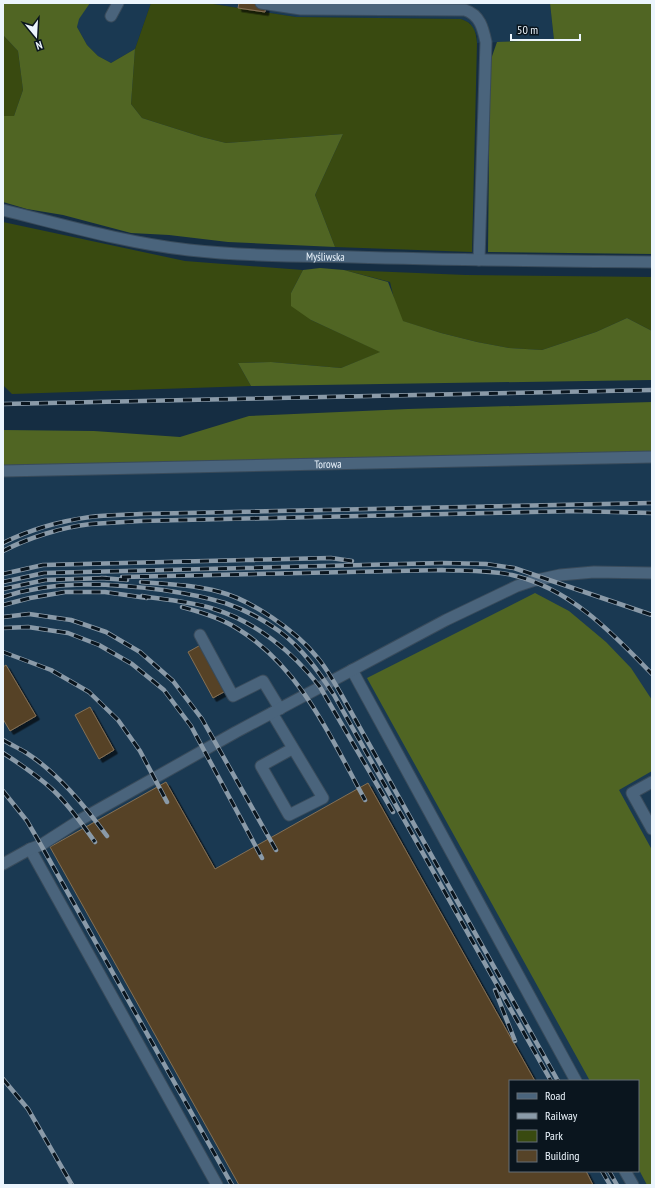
<svg xmlns="http://www.w3.org/2000/svg" width="655" height="1188" font-family="'PT Sans Narrow',sans-serif">
  <defs>
    <filter id="shadow"><feDropShadow dx="3.5" dy="3.5" stdDeviation="0" flood-color="#0009"/></filter>
  </defs>
  <rect width="100%" height="100%" fill="#152d42"/>
  <path fill="#1a3952" fill-rule="evenodd" d="M 90,3 L 151,3 L 135,49 L 111,63 L 98,56 L 87,45 L 77,27 L 78,19 Z
    M 207,3 L 550,3 L 554,40 L 477,43 L 477,36 L 470,23 L 461,19 L 296,17 Z
    M 652,463 L 652,1185 L 3,1185 L 3,476 ZM 510,1081 L 638,1081 L 638,1171 L 510,1171 Z"/>
  <path fill="#394a10" d="M 151,3 L 207,3 L 296,17 L 461,19 C 473,23 476,30 477,43 L 472,252 L 335,247 L 315,195 L 343,134 L 226,143 L 202,137 L 142,118 L 131,104 L 135,49 Z
    M 3,35 L 18,51 L 23,90 L 14,116 L 3,116 Z
    M 3,222 L 185,261 L 303,270 L 291,293 L 311,320 L 381,352 L 341,368 L 271,362 L 238,363 L 251,386 L 12,394 L 3,385 Z
    M 344,270 L 466,275 L 652,277 L 652,331 L 627,318 L 596,332 L 542,350 L 509,348 L 477,342 L 441,333 L 402,321 L 394,299 L 390,282 Z"/>
  <path fill="#506523" d="M 3,3 L 90,3 L 79,19 L 77,27 L 87,45 L 98,56 L 111,63 L 135,49 L 131,104 L 142,118 L 202,137 L 226,143 L 343,134 L 315,195 L 335,247 L 228,242 L 169,235 L 131,233 L 63,215 L 27,209 L 3,202 L 3,116 L 14,116 L 23,90 L 18,51 L 3,35 Z
    M 550,3 L 652,3 L 652,254 L 488,252 L 490,62 L 497,42 L 554,40 Z
    M 320,268 L 344,270 L 388,282 L 403,321 L 441,333 L 477,342 L 509,348 L 542,350 L 596,332 L 627,318 L 652,331 L 652,380 L 251,386 L 238,363 L 271,362 L 341,368 L 380,352 L 311,320 L 291,306 L 291,293 L 303,270 Z
    M 652,402 L 652,452 L 132,464 L 3,465 L 3,430 L 94,431 L 180,437 L 249,416 L 408,409 Z
    M 535,593 L 569,611 L 606,642 L 631,668 L 652,700 L 652,771 L 619,790 L 652,850 L 652,1185 L 647,1185 L 638,1168 L 638,1081 L 590,1081 L 367,678 Z"/>
  <path fill="#564328" stroke="#857054" filter="url(#shadow)" d="M 239,3 L 266,3 L 265,12 L 238,8 Z
    M 206,642 L 231,688 L 213,698 L 188,652 Z
    M 6,665 L 36,716 L 10,731 L 3,719 L 3,667 Z
    M 90,707 L 114,750 L 99,759 L 75,715 Z
    M 166,782 L 215,869 L 368,783 L 535,1081 L 510,1081 L 510,1171 L 586,1171 L 593,1185 L 239,1185 L 50,847 Z"/>
  <g fill="none" stroke-linecap="round" stroke-linejoin="round">
    <defs>
      <g id="minor">
        <path d="M 261,3 L 301,9 L 465,10 C 480,15 483,28 486,42 L 479,260"/>
        <path d="M 111,16 L 118,3"/>
        <path id="s1" d="M 3,210 C 64,225 126,243 189,250 C 243,256 298,256 353,257 C 453,260 552,261 652,262"/>
        <path id="s2" d="M 3,471 L 652,457"/>
        <path d="M 200,635 L 233,696 L 263,681 L 280,709"/>
        <path d="M 352,670 L 576,1081"/>
        <path d="M 272,713 L 323,798 L 289,815 L 261,766 L 290,750"/>
        <path d="M 652,782 L 632,793 L 652,829"/>
        <path d="M 30,849 L 217,1185"/>
        <path d="M 3,864 L 30,849 L 41,845 L 80,820 L 236,732 L 446,620 L 517,586 L 532,581 L 560,575 L 594,572 L 652,573"/>
        <path d="M 625,1171 L 633,1185"/>
      </g>
    </defs>
    <use href="#minor" stroke="#394b5b" stroke-width="13"/>
    <use href="#minor" stroke="#4a647c" stroke-width="11"/>
    <defs>
      <path id="rail" d="M 3,404 L 652,390
        M 3,543 C 29,530 61,521 90,517 C 106,515 123,515 140,514 L 652,503
        M 3,551 C 28,538 62,527 91,524 C 107,523 124,522 140,521 L 576,511 L 652,513
        M 3,574 L 43,565 L 331,558 L 352,561
        M 122,577 L 442,570 C 465,571 490,570 512,575 C 570,588 613,634 652,674
        M 101,578 L 127,580
        M 3,582 L 44,573 L 442,563 L 486,564 L 514,568 L 652,615
        M 141,582 C 167,584 195,585 220,592 C 251,600 296,631 316,656 C 326,667 334,682 341,694 L 558,1081
        M 3,589 L 45,580 L 106,578
        M 142,596 C 165,600 191,601 214,609 C 256,622 293,652 320,687 L 393,812
        M 3,597 C 54,580 110,583 163,590 C 184,593 205,597 225,603 C 243,609 264,620 279,631 C 302,648 319,672 334,695 L 551,1081
        M 3,605 L 30,598 L 65,592 L 105,592 L 147,598
        M 182,607 C 201,612 221,618 238,629 C 301,668 331,738 365,800
        M 3,617 L 29,614 L 71,620 L 106,632 L 140,652 L 173,681 L 202,719 L 276,850
        M 3,628 L 28,627 L 68,633 L 99,645 L 132,664 L 164,690 L 191,726 L 262,858
        M 3,652 L 51,670 L 89,692 L 118,720 L 140,751 L 167,802
        M 3,740 C 10,744 18,748 25,752 C 58,773 84,805 107,836
        M 3,753 C 20,764 38,776 53,790 C 69,805 82,824 95,842
        M 3,791 L 27,821 L 41,845 L 232,1185
        M 495,990 L 515,1041
        M 3,1079 L 28,1109 L 72,1185
        M 602,1171 L 610,1185
        M 609,1171 L 617,1185"/>
    </defs>
    <use href="#rail" stroke="#8a9aa8" stroke-width="4.5"/>
    <use href="#rail" stroke="#0a151e" stroke-width="3" stroke-dasharray="9" stroke-linecap="butt"/>
  </g>
  <g text-anchor="middle" dominant-baseline="central" stroke-width="3.5" stroke-linejoin="round" paint-order="stroke">
    <g font-size="11" fill="#ecf5fd" stroke="#0a151e">
      <text stroke="none"><textPath href="#s1" startOffset="327">Myśliwska</textPath></text>
      <text stroke="none"><textPath href="#s2" startOffset="325">Torowa</textPath></text>
    </g>
  </g>
  <rect width="655" height="1188" fill="none" stroke="#ecf5fd" stroke-width="8"/>
  <rect x="509" y="1080" width="130" height="92" fill="#0a151e" stroke="#646f77"/>
  <rect x="517" y="1093" width="20" height="6" fill="#4a647c" stroke="#646f77"/>
  <text x="545" y="1100" font-size="12" fill="#ecf5fd">Road</text>
  <rect x="517" y="1113" width="20" height="6" fill="#8a9aa8" stroke="#646f77"/>
  <text x="545" y="1120" font-size="12" fill="#ecf5fd">Railway</text>
  <rect x="517" y="1130" width="20" height="12" fill="#394a10" stroke="#646f77"/>
  <text x="545" y="1140" font-size="12" fill="#ecf5fd">Park</text>
  <rect x="517" y="1150" width="20" height="12" fill="#564328" stroke="#646f77"/>
  <text x="545" y="1160" font-size="12" fill="#ecf5fd">Building</text>
  <g transform="translate(36 36) rotate(162)" stroke="#0a151e" stroke-width="3" paint-order="stroke">
  <path d="M0-3L7 15L0 10L-7 15Z" fill="#ecf5fd"/>
  <text y="-6" font-size="11" font-weight="bold" text-anchor="middle" fill="#ecf5fd">N</text>
  </g>
  <path d="M511 34v6h69v-6" fill="none" stroke="#ecf5fd" stroke-width="2"/>
  <text x="517" y="34" font-size="12" fill="#ecf5fd" stroke="#0a151e" stroke-width="3" paint-order="stroke">50 m</text>
</svg>
